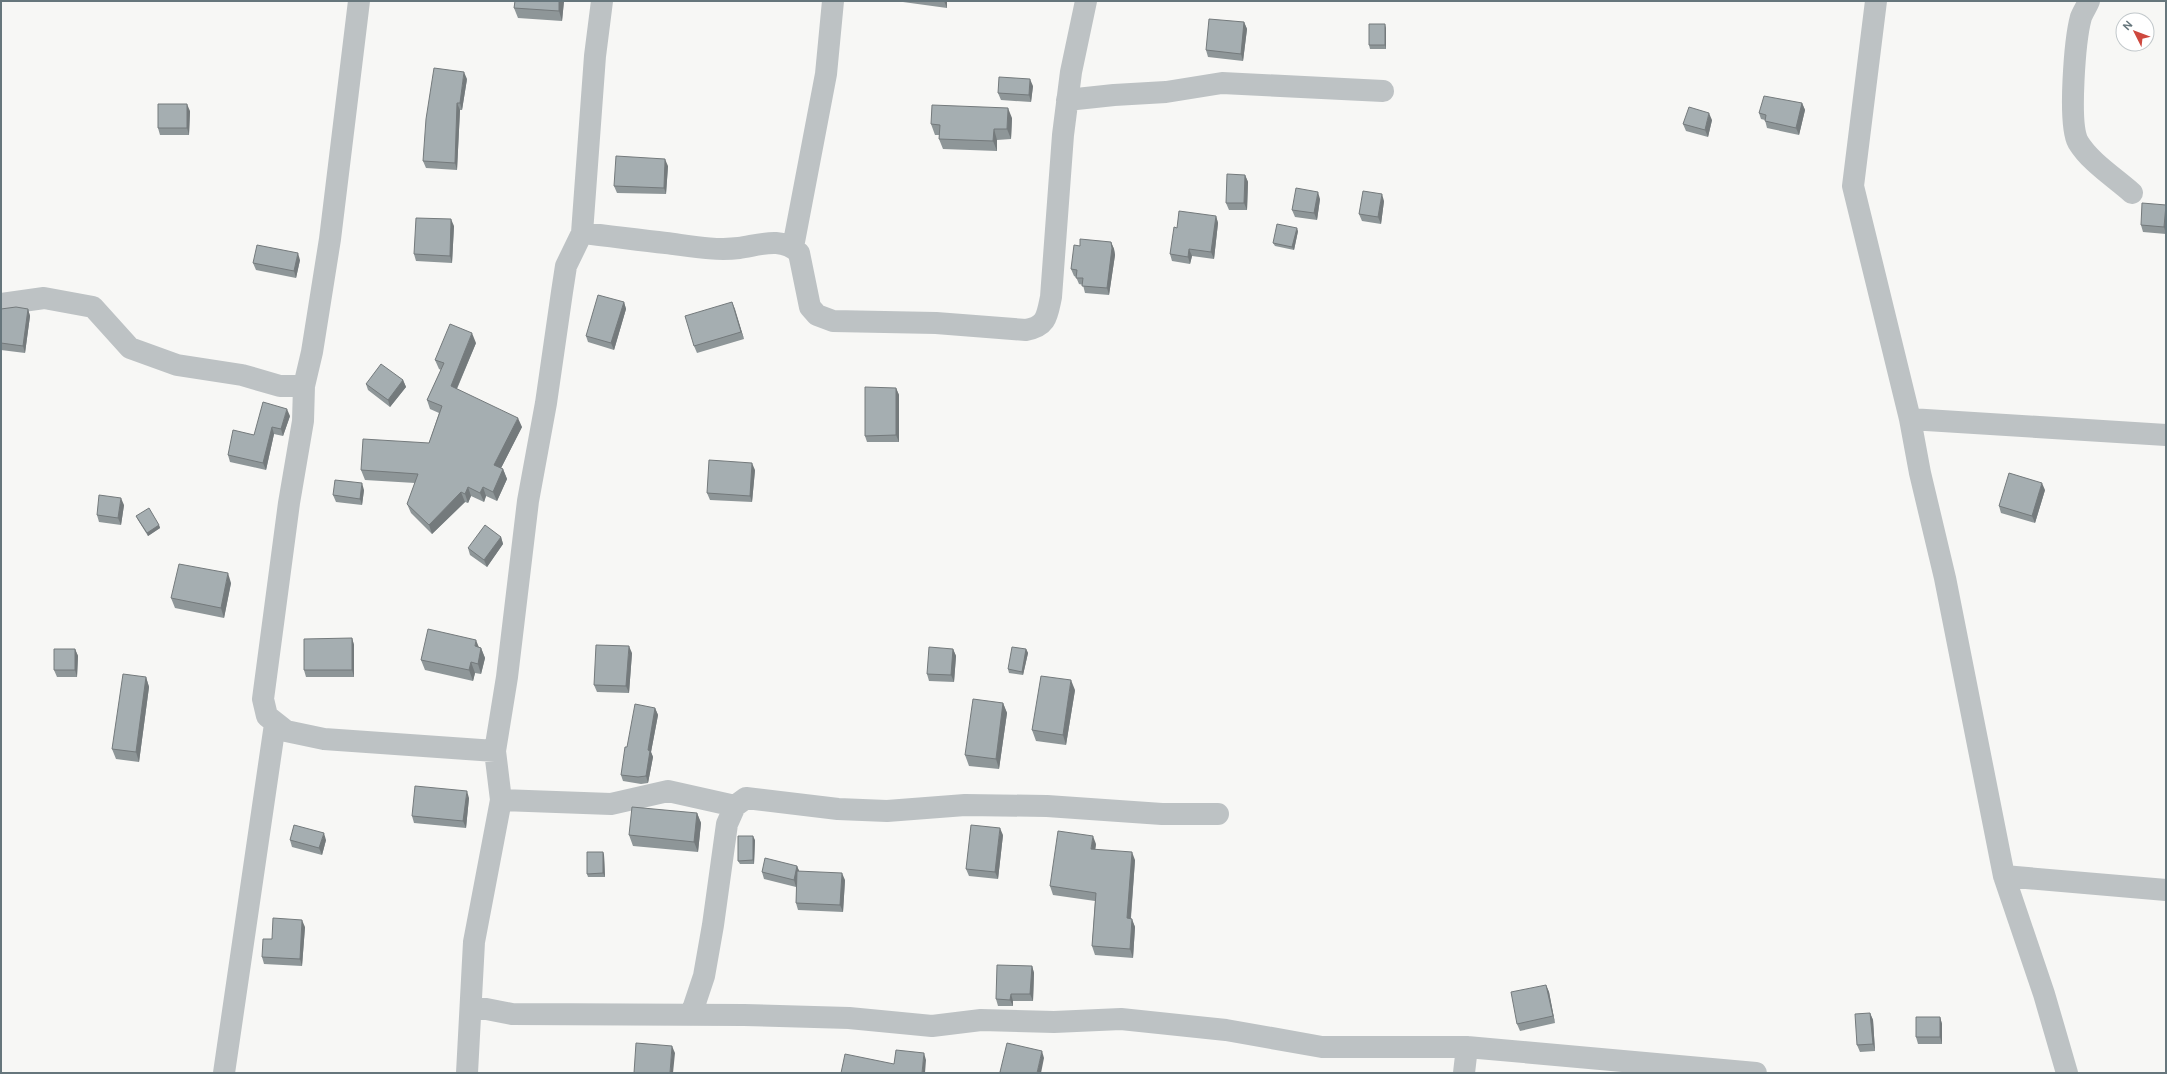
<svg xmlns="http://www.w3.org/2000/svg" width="2167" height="1074" font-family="'DM Sans',sans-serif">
  <rect width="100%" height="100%" fill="#f7f7f5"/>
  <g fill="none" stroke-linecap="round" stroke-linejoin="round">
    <path stroke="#bdc2c4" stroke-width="22" d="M 359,1 L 330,239 L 312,352 L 304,386 L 303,421 L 289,503 L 263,699 L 267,716 L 286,731 L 324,739 L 495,751
      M 1876,1 L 1853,186 L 1910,419 L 1920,473 L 1945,578 L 2004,876 L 2044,994 L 2067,1073
      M 2089,1 C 2087,6 2083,12 2081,17 C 2075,39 2068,123 2078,142 C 2090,162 2114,177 2132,193
      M 1067,100 L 1114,95 L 1166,92 L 1222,83 L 1383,91
      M 582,233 C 610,236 638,240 666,243 C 690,246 715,251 739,248 C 760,245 782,236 799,253 L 810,307 L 817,315 L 833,321 L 936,323 L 1026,330 C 1047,326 1047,316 1051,297 L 1063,135 L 1071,72 L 1086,1
      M 793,247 L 826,74 L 833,1
      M 1,304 L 44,298 L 93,307 L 130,348 L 177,365 L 242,375 L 280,386 L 304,386
      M 1910,419 L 2166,435
      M 501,800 L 611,804 L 668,791 L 735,806
      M 2004,876 L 2166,890
      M 471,1006 L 512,1014 L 744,1015 L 849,1018 L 932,1026 L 981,1020 L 1054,1022 L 1121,1019 L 1226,1030 L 1322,1047 L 1467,1047 L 1756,1073
      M 691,1015 L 704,976 L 713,925 L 727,824 L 735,806 L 746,798 L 838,809 L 887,811 L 965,805 L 1047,806 L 1162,814 L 1218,814
      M 224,1073 L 275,724
      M 467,1073 L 474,942 L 501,800 L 495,751 L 507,677 L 528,501 L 546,403 L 562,292 L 566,266 L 582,233 L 595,56 L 602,1
      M 1464,1073 L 1467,1047"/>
  </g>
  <path fill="#8e9698" d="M 515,1 L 564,1 L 562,21 L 518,18 L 514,8 Z
    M 903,1 L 947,1 L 947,8 L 903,2 Z
    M 1244,22 L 1247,29 L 1243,61 L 1208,57 L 1206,50 Z
    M 1386,28 L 1386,49 L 1370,49 L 1369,45 Z
    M 467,79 L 462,110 L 460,110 L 457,170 L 426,168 L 423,161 Z
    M 1033,86 L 1031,102 L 1001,100 L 998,93 Z
    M 1802,103 L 1805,110 L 1799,135 L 1767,128 L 1765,120 L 1761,119 L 1759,113 Z
    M 190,111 L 189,135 L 160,135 L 158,128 Z
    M 1012,118 L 1011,139 L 997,140 L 997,151 L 943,149 L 939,139 L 939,135 L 935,135 L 931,124 Z
    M 1712,120 L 1708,137 L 1686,131 L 1683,124 Z
    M 668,166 L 666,194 L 617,193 L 614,186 Z
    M 1245,175 L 1248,182 L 1247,210 L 1229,210 L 1226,203 Z
    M 1320,199 L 1317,220 L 1295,217 L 1292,210 Z
    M 1384,201 L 1381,224 L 1362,221 L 1359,214 Z
    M 2166,205 L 2166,234 L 2143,232 L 2141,225 Z
    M 1216,216 L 1218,223 L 1214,259 L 1192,256 L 1190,264 L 1172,261 L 1170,254 L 1177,228 Z
    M 454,226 L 452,263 L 416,261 L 414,254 Z
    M 1298,231 L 1294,250 L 1275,246 L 1273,243 Z
    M 1111,242 L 1114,249 L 1115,255 L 1109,295 L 1085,293 L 1083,285 L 1079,284 L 1076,277 L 1074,276 L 1071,269 L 1080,246 Z
    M 300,260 L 296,278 L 256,270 L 253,263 Z
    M 624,302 L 626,309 L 614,350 L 588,342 L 586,336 Z
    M 732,302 L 744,339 L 697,353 L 694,346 Z
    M 1,309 L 28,309 L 30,316 L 25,353 L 1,350 Z
    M 476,343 L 457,389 L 522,427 L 501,468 L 503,469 L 507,479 L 497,501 L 486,496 L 484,502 L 471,496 L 468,503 L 465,502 L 432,534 L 411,513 L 407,504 L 415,483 L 365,480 L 361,470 L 429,443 L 439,413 L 430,409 L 427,400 L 441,370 L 439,369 L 435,360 Z
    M 403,380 L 406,387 L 390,407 L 368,390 L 366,384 Z
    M 896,388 L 899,395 L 899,442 L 867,442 L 865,436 Z
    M 290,416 L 283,436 L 274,434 L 266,470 L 230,462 L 228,455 L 254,435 Z
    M 755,470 L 752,502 L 710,500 L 707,493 Z
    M 364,490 L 362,505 L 336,502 L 333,495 Z
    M 2045,490 L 2035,523 L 2001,513 L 1999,506 Z
    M 124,505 L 121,525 L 99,522 L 97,515 Z
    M 136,516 L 159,525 L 160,528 L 148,536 L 138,520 Z
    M 501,537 L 503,544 L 487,567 L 470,555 L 468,548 Z
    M 231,583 L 224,618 L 175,608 L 171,598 Z
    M 352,638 L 354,645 L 354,677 L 306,677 L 304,670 Z
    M 479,647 L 481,648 L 485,658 L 481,674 L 475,673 L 473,681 L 425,670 L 421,660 Z
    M 75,649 L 78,656 L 77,677 L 57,677 L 54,670 Z
    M 953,649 L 956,656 L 954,682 L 929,681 L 927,674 Z
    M 1026,649 L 1028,653 L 1023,675 L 1009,673 L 1008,669 Z
    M 632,653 L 629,693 L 597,692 L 594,685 Z
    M 146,677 L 149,687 L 139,762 L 116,759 L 112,749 Z
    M 1075,690 L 1066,745 L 1036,741 L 1032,730 Z
    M 1003,703 L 1007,713 L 999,769 L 969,766 L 965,755 Z
    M 655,708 L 658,715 L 651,752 L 653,757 L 648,783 L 641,784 L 623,781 L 621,775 L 627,747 Z
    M 469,798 L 466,828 L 414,823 L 412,816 Z
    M 697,813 L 701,823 L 698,852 L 633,846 L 629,835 Z
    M 1003,835 L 998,879 L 969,876 L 966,869 Z
    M 290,840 L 326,840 L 322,855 L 292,847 Z
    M 755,840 L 754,864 L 740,864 L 738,861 Z
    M 1096,844 L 1095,850 L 1135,860 L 1131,918 L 1135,927 L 1133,958 L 1095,955 L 1092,946 L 1095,901 L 1053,895 L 1050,886 Z
    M 603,852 L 604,855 L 605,877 L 588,877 L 587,874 Z
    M 797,866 L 799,871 L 845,880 L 843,912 L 798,910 L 796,903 L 797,885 L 796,887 L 764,879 L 762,872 Z
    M 305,927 L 302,966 L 264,964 L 262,957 L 272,939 Z
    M 1032,966 L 1034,973 L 1033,1001 L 1013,1001 L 1013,1006 L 998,1006 L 996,999 Z
    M 1546,985 L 1549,992 L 1555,1023 L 1520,1031 L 1517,1024 Z
    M 1870,1013 L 1873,1020 L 1875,1051 L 1860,1052 L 1857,1045 Z
    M 1940,1017 L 1942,1024 L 1942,1044 L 1918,1044 L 1916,1037 Z"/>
  <path fill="#747a7c" d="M 559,1 L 564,1 L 562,21 L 559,11 Z
    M 944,1 L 947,1 L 947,8 Z
    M 1244,22 L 1247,29 L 1243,61 L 1241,54 Z
    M 1385,24 L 1386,28 L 1386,49 L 1385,45 Z
    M 464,72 L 467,79 L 462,110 L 460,103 Z
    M 1030,79 L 1033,86 L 1031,102 L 1029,95 Z
    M 457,103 L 460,110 L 457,170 L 455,163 Z
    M 1802,103 L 1805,110 L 1799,135 L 1796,128 Z
    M 187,104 L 190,111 L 189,135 L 187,128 Z
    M 1008,108 L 1012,118 L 1011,139 L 1007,129 Z
    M 1709,113 L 1712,120 L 1708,137 L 1705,130 Z
    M 994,129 L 997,140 L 997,151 L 993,141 Z
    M 665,159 L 668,166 L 666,194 L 664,188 Z
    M 1245,175 L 1248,182 L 1247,210 L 1244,203 Z
    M 1318,192 L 1320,199 L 1317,220 L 1314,213 Z
    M 1382,194 L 1384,201 L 1381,224 L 1378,217 Z
    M 2166,205 L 2166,234 L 2164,227 Z
    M 1216,216 L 1218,223 L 1214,259 L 1211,252 Z
    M 451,219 L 454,226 L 452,263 L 450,256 Z
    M 1297,228 L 1298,231 L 1294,250 L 1292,247 Z
    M 1111,242 L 1114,249 L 1115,255 L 1109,295 L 1107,288 Z
    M 1189,249 L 1192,256 L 1190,264 L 1188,257 Z
    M 298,253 L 300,260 L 296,278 L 294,271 Z
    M 624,302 L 626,309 L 614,350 L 611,343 Z
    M 732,302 L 735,309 L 744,339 L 741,332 Z
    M 28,309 L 30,316 L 25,353 L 23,346 Z
    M 472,333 L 476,343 L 454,395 L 451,386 Z
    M 403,380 L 406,387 L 390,407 L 388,400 Z
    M 896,388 L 899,395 L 899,442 L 896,435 Z
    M 287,409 L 290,416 L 283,436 L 281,429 Z
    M 518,418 L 522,427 L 498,474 L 494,465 Z
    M 272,427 L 274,434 L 266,470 L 263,463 Z
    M 752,463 L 755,470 L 752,502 L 750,496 Z
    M 503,469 L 507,479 L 497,501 L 493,492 Z
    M 362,483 L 364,490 L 362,505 L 360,499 Z
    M 2042,483 L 2045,490 L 2035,523 L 2032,516 Z
    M 468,487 L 471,496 L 468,503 L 465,494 Z
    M 483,487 L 486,496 L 484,502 L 480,493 Z
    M 461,492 L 465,502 L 432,534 L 429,525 Z
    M 121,498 L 124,505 L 121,525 L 118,518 Z
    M 159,525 L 160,528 L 148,536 L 147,533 Z
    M 501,537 L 503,544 L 487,567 L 484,560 Z
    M 228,573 L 231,583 L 224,618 L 221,608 Z
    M 352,638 L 354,645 L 354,677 L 352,670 Z
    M 476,640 L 480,650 L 475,646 Z
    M 629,646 L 632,653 L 629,693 L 626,686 Z
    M 481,648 L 485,658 L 481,674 L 478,664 Z
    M 75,649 L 78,656 L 77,677 L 75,670 Z
    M 953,649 L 956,656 L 954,682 L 951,675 Z
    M 1026,649 L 1028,653 L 1023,675 L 1022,672 Z
    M 471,662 L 475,673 L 473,681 L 469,670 Z
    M 146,677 L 149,687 L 139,762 L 136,752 Z
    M 1071,680 L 1075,690 L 1066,745 L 1063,735 Z
    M 1003,703 L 1007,713 L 999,769 L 996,759 Z
    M 655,708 L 658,715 L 651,752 L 653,757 L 648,783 L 646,776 L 648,750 Z
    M 467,791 L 469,798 L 466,828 L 463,821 Z
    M 697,813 L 701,823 L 698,852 L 694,842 Z
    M 1000,828 L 1003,835 L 998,879 L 995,872 Z
    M 324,833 L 326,840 L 322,855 L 319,848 Z
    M 753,836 L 755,840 L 754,864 L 753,860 Z
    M 1093,836 L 1096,844 L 1094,858 L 1091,849 Z
    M 603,852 L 604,855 L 605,877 L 603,873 Z
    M 1132,852 L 1135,860 L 1130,927 L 1127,918 Z
    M 797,866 L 800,873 L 796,887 L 794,880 Z
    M 842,873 L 845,880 L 843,912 L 840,905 Z
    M 1132,919 L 1135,927 L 1133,958 L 1130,949 Z
    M 302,920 L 305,927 L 302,966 L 300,959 Z
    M 1032,966 L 1034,973 L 1033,1001 L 1030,994 Z
    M 1546,985 L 1549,992 L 1555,1023 L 1553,1016 Z
    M 1011,994 L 1013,1001 L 1013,1006 L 1010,1000 Z
    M 1870,1013 L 1873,1020 L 1875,1051 L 1873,1044 Z
    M 1940,1017 L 1942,1024 L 1942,1044 L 1940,1037 Z
    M 672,1046 L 675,1053 L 673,1073 L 670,1073 Z
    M 1042,1051 L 1044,1058 L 1041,1073 L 1037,1073 Z
    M 924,1053 L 926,1060 L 925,1073 L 922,1073 Z"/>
  <path fill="#a5aeb1" stroke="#747a7c" d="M 515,1 L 559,1 L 559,11 L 514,8 Z
    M 1209,19 L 1244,22 L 1241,54 L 1206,50 Z
    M 1369,24 L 1385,24 L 1385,45 L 1369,45 Z
    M 434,68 L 464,72 L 460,103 L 457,103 L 455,163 L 423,161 L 426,119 Z
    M 999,77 L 1030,79 L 1029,95 L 998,93 Z
    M 1764,96 L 1802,103 L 1796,128 L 1765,121 L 1766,115 L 1759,113 Z
    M 158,104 L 187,104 L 187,128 L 158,128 Z
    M 932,105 L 1008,108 L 1007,129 L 994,129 L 993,141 L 939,139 L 940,125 L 931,124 Z
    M 1689,107 L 1709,113 L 1705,130 L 1683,124 Z
    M 616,156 L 665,159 L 664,188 L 614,186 Z
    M 1227,174 L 1245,175 L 1244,203 L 1226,203 Z
    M 1296,188 L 1318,192 L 1314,213 L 1292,210 Z
    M 1363,191 L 1382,194 L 1378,217 L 1359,214 Z
    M 2142,203 L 2166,205 L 2164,227 L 2141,225 Z
    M 1179,211 L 1216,216 L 1211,252 L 1189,249 L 1188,257 L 1170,254 L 1174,227 L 1177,228 Z
    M 416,218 L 451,219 L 450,256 L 414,254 Z
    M 1277,224 L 1297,228 L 1292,247 L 1273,243 Z
    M 1080,239 L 1111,242 L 1112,248 L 1107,288 L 1082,286 L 1083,278 L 1076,278 L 1077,270 L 1071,269 L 1074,245 L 1080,246 Z
    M 257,245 L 298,253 L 294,271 L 253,263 Z
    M 598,295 L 624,302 L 611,343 L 586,336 Z
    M 732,302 L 741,332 L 694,346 L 685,316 Z
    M 16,307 L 28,309 L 23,346 L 1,343 L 1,309 Z
    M 450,324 L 472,333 L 451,386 L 518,418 L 494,465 L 503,469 L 493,492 L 483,487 L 480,493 L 468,487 L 465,494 L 461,492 L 429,525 L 407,504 L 418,474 L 361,470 L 363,439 L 429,443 L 442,406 L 427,400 L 444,363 L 435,360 Z
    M 381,364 L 403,380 L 388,400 L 366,384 Z
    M 865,387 L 896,388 L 896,435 L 865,436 Z
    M 263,402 L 287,409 L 281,429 L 272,427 L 263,463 L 228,455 L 233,430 L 254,435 Z
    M 709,460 L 752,463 L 750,496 L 707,493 Z
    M 2009,473 L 2042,483 L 2032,516 L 1999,506 Z
    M 335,480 L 362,483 L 360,499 L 333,495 Z
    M 99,495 L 121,498 L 118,518 L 97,515 Z
    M 149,508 L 159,525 L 147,533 L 136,516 Z
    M 485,525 L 501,537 L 484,560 L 468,548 Z
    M 179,564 L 228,573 L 221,608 L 171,598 Z
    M 428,629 L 476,640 L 475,646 L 481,648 L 478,664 L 471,662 L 469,670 L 421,660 Z
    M 352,638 L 352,670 L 304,670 L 304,639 Z
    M 596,645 L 629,646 L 626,686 L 594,685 Z
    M 929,647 L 953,649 L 951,675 L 927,674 Z
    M 1012,647 L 1026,649 L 1022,672 L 1008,669 Z
    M 54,649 L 75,649 L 75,670 L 54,670 Z
    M 123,674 L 146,677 L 136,752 L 112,749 Z
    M 1041,676 L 1071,680 L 1063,735 L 1032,730 Z
    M 973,699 L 1003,703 L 996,759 L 965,755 Z
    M 635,704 L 655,708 L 648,750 L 650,751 L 646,776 L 638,777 L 621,775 L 625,747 L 627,747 Z
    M 415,786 L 467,791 L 463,821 L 412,816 Z
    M 632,807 L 697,813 L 694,842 L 629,835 Z
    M 294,825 L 324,833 L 319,848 L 290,840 Z
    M 971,825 L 1000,828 L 995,872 L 966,869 Z
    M 1058,831 L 1093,836 L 1091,849 L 1132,852 L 1127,918 L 1132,919 L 1130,949 L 1092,946 L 1096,893 L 1050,886 Z
    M 738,836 L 753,836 L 753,860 L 738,861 Z
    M 587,852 L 603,852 L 603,873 L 587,874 Z
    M 765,858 L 797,866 L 794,880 L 762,872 Z
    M 797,871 L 842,873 L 840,905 L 796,903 Z
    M 273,918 L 302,920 L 300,959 L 262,957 L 263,939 L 272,939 Z
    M 997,965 L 1032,966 L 1030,994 L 1011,994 L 1010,1000 L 996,999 Z
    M 1546,985 L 1553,1016 L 1517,1024 L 1511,992 Z
    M 1870,1013 L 1873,1044 L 1857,1045 L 1855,1014 Z
    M 1916,1017 L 1940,1017 L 1940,1037 L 1916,1037 Z
    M 636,1043 L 672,1046 L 670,1073 L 634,1073 Z
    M 1007,1043 L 1042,1051 L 1037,1073 L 1003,1073 L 1000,1072 Z
    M 896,1050 L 924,1053 L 922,1073 L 841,1073 L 845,1054 L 894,1064 Z"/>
  <rect width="2167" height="1074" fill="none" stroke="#66767c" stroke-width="4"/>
  <g transform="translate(2135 32) rotate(312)"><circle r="19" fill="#ffffff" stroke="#c2c8cb"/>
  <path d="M0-3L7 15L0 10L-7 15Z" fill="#ce483e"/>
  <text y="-6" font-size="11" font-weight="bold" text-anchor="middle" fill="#66767c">N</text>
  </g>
</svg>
